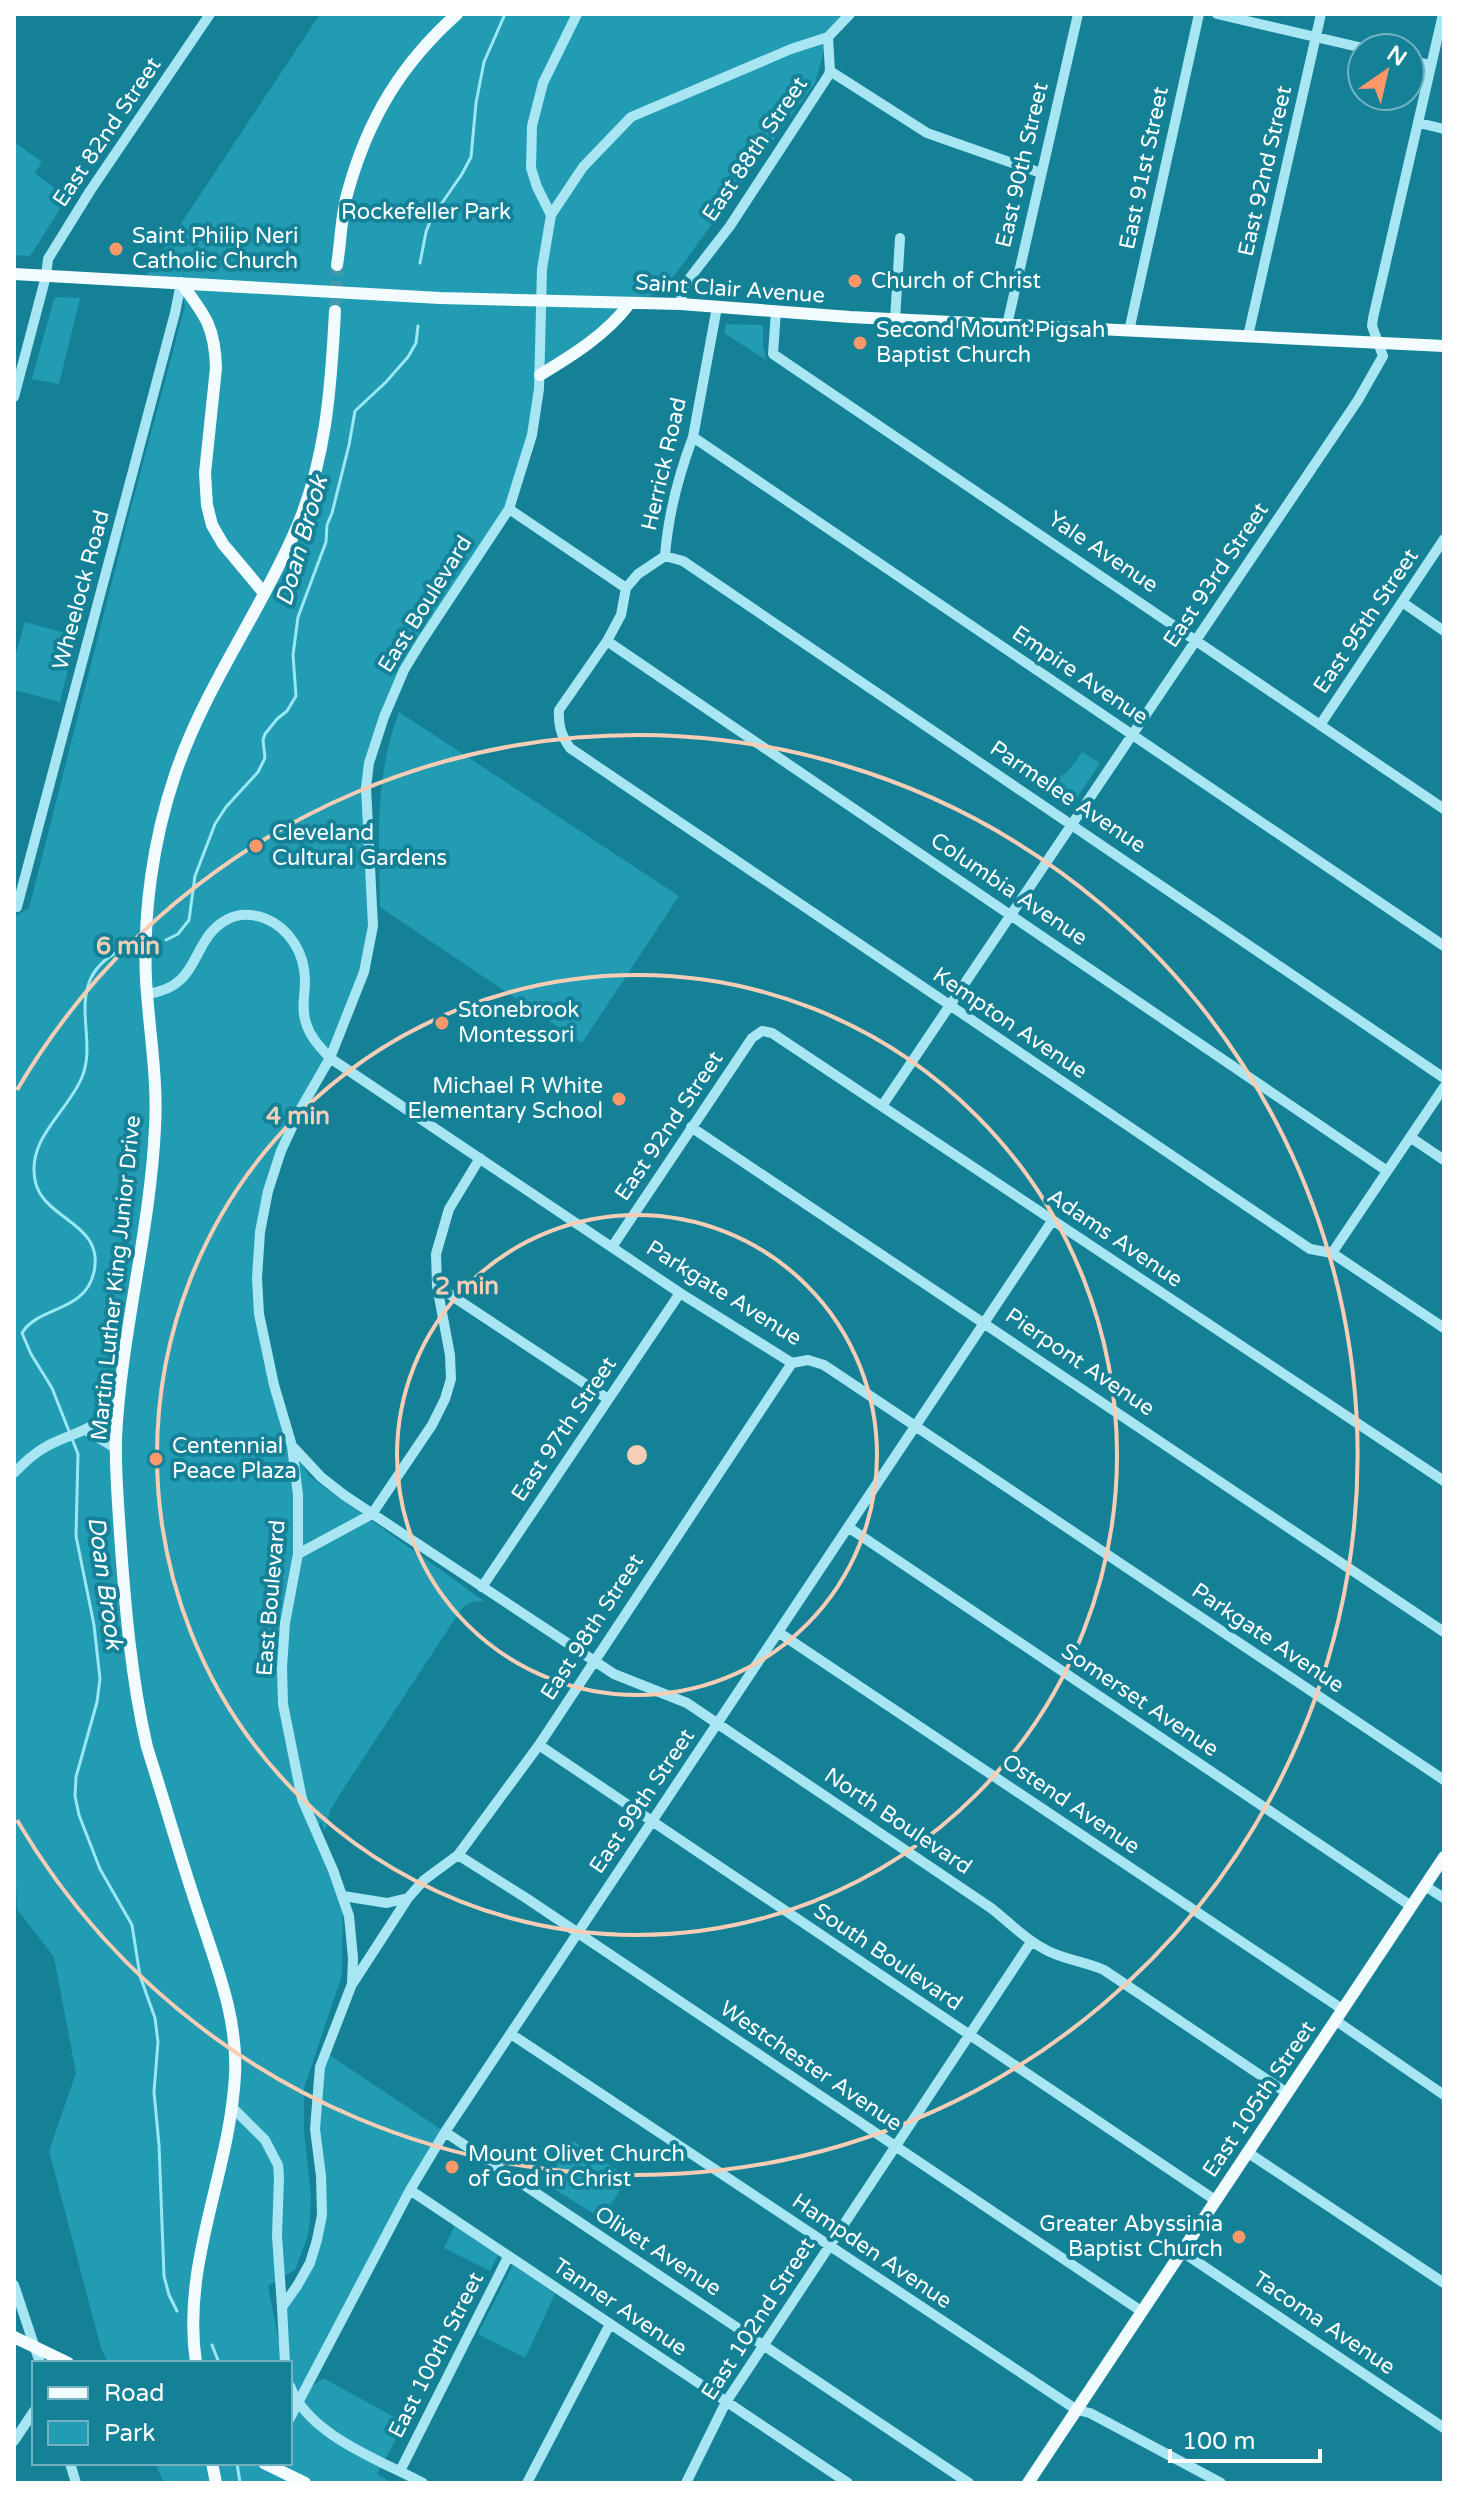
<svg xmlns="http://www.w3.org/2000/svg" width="1458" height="2497" font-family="'Varela Round',sans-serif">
  <rect width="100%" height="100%" fill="#158197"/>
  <path fill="#229cb2" d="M 320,14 L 850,14 L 828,37 L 815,83 L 663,291 L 630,303 L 540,374 L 524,466 L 493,533 L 404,670 L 369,763 L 372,875 L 364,972 L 356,994 L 281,1151 L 260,1232 L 261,1326 L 292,1446 L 309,1476 L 484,1601 L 472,1602 L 462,1608 L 340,1794 L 330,1811 L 325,1831 L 321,1822 L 315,1829 L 343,1896 L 342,1975 L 304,2088 L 304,2131 L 311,2195 L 310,2222 L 307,2238 L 295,2270 L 268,2286 L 283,2363 L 108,2363 L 101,2348 L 49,2151 L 76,2073 L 54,1957 L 17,1909 L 14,1826 L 14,917 L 29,908 L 128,519 L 185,306 L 180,283 L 143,281 Z
    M 14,142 L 42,162 L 35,173 L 67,198 L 30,256 L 14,255 Z
    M 58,297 L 80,298 L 59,384 L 32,379 L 54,299 Z
    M 726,324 L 763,325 L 763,345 L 766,360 L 724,333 Z
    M 25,622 L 76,636 L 60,702 L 14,690 L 14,661 Z
    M 399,712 L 679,896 L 582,1043 L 380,907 C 379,836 374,780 399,712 Z
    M 1082,752 L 1100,763 L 1070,808 L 1039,787 L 1045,780 C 1065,779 1071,768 1082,752 Z
    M 325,2052 L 445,2132 L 306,2391 L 323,2378 L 405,2423 L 377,2474 L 392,2483 L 164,2483 L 155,2463 L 290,2463 L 290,2396 L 291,2402 L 296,2398 L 290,2386 L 290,2363 L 285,2363 L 282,2307 L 291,2295 L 320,2227 L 315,2129 Z
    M 573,2141 L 628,2177 L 602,2219 L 545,2183 Z
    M 455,2225 L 498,2255 L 490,2271 L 444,2248 Z
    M 513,2265 L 555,2294 L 525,2358 L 478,2334 Z"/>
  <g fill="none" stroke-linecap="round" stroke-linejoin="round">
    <path stroke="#99e8f4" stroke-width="3" d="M 420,263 L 426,232 L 431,219 L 462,174 L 471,157 L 476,103 L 484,62 L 505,14
      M 166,940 L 178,934 L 189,920 L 195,876 L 215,824 L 226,807 L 258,772 L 265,758 L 263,740 L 265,734 L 277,719 L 287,711 L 296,696 L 293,655 L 298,617 L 326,542 L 327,525 L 332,513 L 349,445 L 355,411 L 386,382 L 408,357 L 416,343 L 418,326
      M 131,945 C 114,952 98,962 90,980 C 77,1011 95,1046 82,1077 C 68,1112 27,1137 35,1180 C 42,1220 105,1222 94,1272 C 85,1313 38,1306 22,1333 L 31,1354 L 52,1388 L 78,1454 L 76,1536 L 94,1625 L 100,1679 L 97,1702 L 76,1777 L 75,1796 L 79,1815 L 100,1869 L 132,1925 L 140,1976 L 155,2018 L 158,2042 L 154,2092 L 159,2145 L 164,2276 L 169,2295 L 177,2311
      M 212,2345 L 219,2363
      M 237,2463 L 240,2483"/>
    <path stroke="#449aac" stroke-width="12" stroke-dasharray="12 6" stroke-linecap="butt" d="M 335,311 L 337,265"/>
    <path stroke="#a7e6f2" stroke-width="10" d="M 1217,14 L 1363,48
      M 1410,60 L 1430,65
      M 830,71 L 927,133 L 1041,173
      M 1419,123 L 1444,129
      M 551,215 L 583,167 L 631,117 L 791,49 L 828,37
      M 681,304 L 682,288 L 730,226 L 828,76 L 830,71 L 828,37 L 850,14
      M 776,311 L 773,354 L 1444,809
      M 895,320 L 900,238
      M 1007,325 L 1078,14
      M 1129,331 L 1199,14
      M 1248,336 L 1321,14
      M 14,397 L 46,276 L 48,259 L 90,191 L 210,14
      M 693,437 L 1444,946
      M 509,509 L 626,588
      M 665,556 L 638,574 L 626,588 L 621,615 L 607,641 L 559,710 C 558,725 561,735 570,748 L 1310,1249 L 1332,1253 L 1444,1328
      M 665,556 L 683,561 L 1444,1078
      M 665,556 C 668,516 679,474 693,437 L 717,307
      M 1402,602 L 1444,631
      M 607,641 L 1387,1171
      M 1320,725 L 1444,539
      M 14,907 L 17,907 L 175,313 L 181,283
      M 147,994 C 203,987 189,939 228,919 C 240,913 252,914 264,918 C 290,928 305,954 305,981 C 305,995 301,1009 306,1023 C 310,1037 320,1047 330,1058 L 680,1293 L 792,1363 L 808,1360 L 824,1365 L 1444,1780
      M 882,1106 L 1358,400 L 1383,356 L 1372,326 L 1373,318 L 1443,14
      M 691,1127 L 1444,1632
      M 1410,1137 L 1444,1160
      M 612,1247 L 752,1038 L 762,1031 L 772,1033 L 1444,1481
      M 1332,1253 L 1444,1087
      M 437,1286 L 608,1399
      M 87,1431 L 117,1449
      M 294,1448 L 321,1477 L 344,1495 L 614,1674 L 687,1703 L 991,1908 C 1010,1923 1026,1940 1048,1951 C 1066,1960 1086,1962 1104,1970 L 1287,2093
      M 14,1473 C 25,1462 35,1452 49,1445 C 78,1430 99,1431 118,1400
      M 848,1527 L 1411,1906
      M 298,1554 L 372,1514 L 432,1425 L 445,1399 L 451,1379 L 450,1355 L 437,1286 L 436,1254 L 449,1209 L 480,1158
      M 482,1587 L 680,1293
      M 778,1632 L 1342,2009
      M 539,1745 L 1215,2200
      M 458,1855 L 526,1898 L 1141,2311
      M 1425,1886 L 1444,1898
      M 343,1896 L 387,1903 L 408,1898
      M 353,1983 L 408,1898 L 424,1880 L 458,1855 L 539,1745 L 792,1363
      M 1335,2020 L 1444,2095
      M 511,2034 L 1077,2410 L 1090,2413 L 1221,2483
      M 233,2108 L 265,2140 L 278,2165 L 279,2177 L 277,2236 L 282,2307
      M 445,2132 L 969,2483
      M 1247,2152 L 1444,2283
      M 410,2190 L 848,2483
      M 1181,2251 L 1444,2428
      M 14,2285 L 40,2363
      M 285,2363 L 282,2307 L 297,2286 L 310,2263 L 317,2240 L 322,2215 L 321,2176 L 315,2129 L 320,2067 L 352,1984 L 353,1958 L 349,1916 L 333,1870 L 302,1799 L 283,1704 L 282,1668 L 285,1623 L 298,1554 L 298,1495 L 292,1446 L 274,1385 L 259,1314 L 257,1278 L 260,1232 L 268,1191 L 281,1151 L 300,1110 L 330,1058 L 364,972 L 373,926 L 366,787 L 369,763 L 384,717 L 404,670 L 421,642 L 509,509 L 532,435 L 539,389 L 542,269 L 551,215 L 537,187 L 531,168 L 532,126 L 543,83 L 577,14
      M 290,2386 C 308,2435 380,2460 423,2483
      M 290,2418 L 410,2190 L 445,2132 L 1052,1221
      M 14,2441 L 34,2411
      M 70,2463 L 76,2483
      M 400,2471 L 508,2257
      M 527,2483 L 610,2324
      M 686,2483 L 726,2402 L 1031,1942"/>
    <path stroke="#f2fcff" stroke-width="12" d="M 337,265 C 341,241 341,214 348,191 C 368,119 401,64 457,14
      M 14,274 L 440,298 L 681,304 L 850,317 L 1444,346
      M 181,283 C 205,315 215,327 216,368 L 205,473 L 207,505 L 212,525 L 223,544 L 264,593
      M 540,375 C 573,355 607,334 630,303
      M 14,2337 L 68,2363
      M 196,2363 C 181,2263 230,2173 235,2075 C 238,2019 217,1968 200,1916 C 181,1860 165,1803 147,1747 C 131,1678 125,1605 120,1534 C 118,1502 115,1469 116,1438 C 121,1334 150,1232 155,1128 C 158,1079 149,1030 146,980 C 143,912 153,840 175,775 C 203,691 257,617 293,536 C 326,464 331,389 335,311
      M 212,2463 L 216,2483
      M 264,2463 L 305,2483
      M 1028,2483 L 1444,1857"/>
  </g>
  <g fill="none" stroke="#f8cdb6" stroke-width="4">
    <circle cx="637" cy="1455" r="240"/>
    <circle cx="637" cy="1455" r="480"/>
    <path d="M17 1090A720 720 0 1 1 17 1820"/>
  </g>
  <g fill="#ff9868" stroke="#158197" stroke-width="3">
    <circle cx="116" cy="249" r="8"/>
    <circle cx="855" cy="281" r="8"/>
    <circle cx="860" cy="343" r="8"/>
    <circle cx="256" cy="846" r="8"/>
    <circle cx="442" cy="1023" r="8"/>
    <circle cx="619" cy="1099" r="8"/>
    <circle cx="156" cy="1459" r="8"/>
    <circle cx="452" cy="2167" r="8"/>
    <circle cx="1239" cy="2237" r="8"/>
  </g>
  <g text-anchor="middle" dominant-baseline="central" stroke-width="8" stroke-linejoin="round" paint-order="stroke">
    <g font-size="22" fill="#fff" stroke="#158197">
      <text transform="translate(107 132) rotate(-56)">East 82nd Street</text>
      <text transform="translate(755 149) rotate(-56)">East 88th Street</text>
      <text transform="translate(1022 165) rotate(-77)">East 90th Street</text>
      <text transform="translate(1144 168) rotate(-78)">East 91st Street</text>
      <text transform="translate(1265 171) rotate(-77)">East 92nd Street</text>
      <text transform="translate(730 289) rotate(4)">Saint Clair Avenue</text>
      <text transform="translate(664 464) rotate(-77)">Herrick Road</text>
      <text transform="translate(1103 552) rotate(34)">Yale Avenue</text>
      <text transform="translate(1216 575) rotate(-56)">East 93rd Street</text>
      <text transform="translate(81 590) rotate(-75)">Wheelock Road</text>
      <text transform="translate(425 604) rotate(-58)">East Boulevard</text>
      <text transform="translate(1366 621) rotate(-56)">East 95th Street</text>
      <text transform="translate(1080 675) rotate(34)">Empire Avenue</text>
      <text transform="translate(1068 797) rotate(34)">Parmelee Avenue</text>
      <text transform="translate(1009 889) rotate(34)">Columbia Avenue</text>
      <text transform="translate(1010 1023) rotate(34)">Kempton Avenue</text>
      <text transform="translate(669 1126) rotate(-56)">East 92nd Street</text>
      <text transform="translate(1115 1238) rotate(34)">Adams Avenue</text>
      <text transform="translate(116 1278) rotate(-84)">Martin Luther King Junior Drive</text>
      <text transform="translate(724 1293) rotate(32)">Parkgate Avenue</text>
      <text transform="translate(1080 1362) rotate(34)">Pierpont Avenue</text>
      <text transform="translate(564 1429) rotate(-56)">East 97th Street</text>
      <text transform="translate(271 1598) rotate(-85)">East Boulevard</text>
      <text transform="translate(592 1627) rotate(-57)">East 98th Street</text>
      <text transform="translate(1268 1638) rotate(34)">Parkgate Avenue</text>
      <text transform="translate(1140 1700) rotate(34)">Somerset Avenue</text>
      <text transform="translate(642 1801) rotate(-56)">East 99th Street</text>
      <text transform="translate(1071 1804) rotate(34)">Ostend Avenue</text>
      <text transform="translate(898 1821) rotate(34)">North Boulevard</text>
      <text transform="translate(888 1957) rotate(34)">South Boulevard</text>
      <text transform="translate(811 2066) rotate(34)">Westchester Avenue</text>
      <text transform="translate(1259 2099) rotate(-56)">East 105th Street</text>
      <text transform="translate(658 2251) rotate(33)">Olivet Avenue</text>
      <text transform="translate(872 2251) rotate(34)">Hampden Avenue</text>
      <text transform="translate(620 2307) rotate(34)">Tanner Avenue</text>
      <text transform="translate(758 2319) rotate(-57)">East 102nd Street</text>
      <text transform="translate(1324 2323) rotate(34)">Tacoma Avenue</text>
      <text transform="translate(436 2355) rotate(-63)">East 100th Street</text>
    </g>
    <g font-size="22" fill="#fdfeff" stroke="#158197">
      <text x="426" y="212">Rockefeller Park</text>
    </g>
    <g font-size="22" fill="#fff" stroke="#158197" text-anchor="start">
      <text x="132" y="236">Saint Philip Neri<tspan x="132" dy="25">Catholic Church</tspan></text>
      <text x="871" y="281">Church of Christ</text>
      <text x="876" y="330">Second Mount Pigsah<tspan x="876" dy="25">Baptist Church</tspan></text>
      <text x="272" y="833">Cleveland<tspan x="272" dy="25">Cultural Gardens</tspan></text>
      <text x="458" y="1010">Stonebrook<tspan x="458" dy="25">Montessori</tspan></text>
      <text x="603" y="1086" text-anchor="end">Michael R White<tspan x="603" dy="25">Elementary School</tspan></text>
      <text x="172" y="1446">Centennial<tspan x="172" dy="25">Peace Plaza</tspan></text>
      <text x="468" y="2154">Mount Olivet Church<tspan x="468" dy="25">of God in Christ</tspan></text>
      <text x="1223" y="2224" text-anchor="end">Greater Abyssinia<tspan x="1223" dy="25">Baptist Church</tspan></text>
    </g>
    <g font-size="24" font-style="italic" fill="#fff" stroke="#158197">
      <text transform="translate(302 541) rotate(-74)">Doan Brook</text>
      <text transform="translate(105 1583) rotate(82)">Doan Brook</text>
    </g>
  </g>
  <circle cx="637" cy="1455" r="12" fill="#f8cdb6" stroke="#158197" stroke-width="4"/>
  <g font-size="24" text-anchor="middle" font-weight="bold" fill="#f8cdb6" stroke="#158197" stroke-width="8" stroke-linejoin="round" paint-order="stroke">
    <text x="128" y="954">6 min</text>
    <text x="298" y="1124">4 min</text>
    <text x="467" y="1294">2 min</text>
  </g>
  <rect width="1458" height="2497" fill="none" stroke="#ffffff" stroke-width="32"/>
  <rect x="32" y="2361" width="260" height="104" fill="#158197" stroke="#73b3c1" stroke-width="2"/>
  <rect x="48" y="2387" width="40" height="12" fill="#f2fcff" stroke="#73b3c1" stroke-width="2"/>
  <text x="104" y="2401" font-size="24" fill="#ffffff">Road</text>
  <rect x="48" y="2421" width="40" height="24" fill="#229cb2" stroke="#73b3c1" stroke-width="2"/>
  <text x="104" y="2441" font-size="24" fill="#ffffff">Park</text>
  <g transform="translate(1386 72) rotate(34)"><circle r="38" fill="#158197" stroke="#73b3c1" stroke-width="2"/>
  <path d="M0-6L14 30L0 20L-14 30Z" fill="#ff9868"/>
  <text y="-12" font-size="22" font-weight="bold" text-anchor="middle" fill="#ffffff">N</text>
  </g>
  <path d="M1170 2449v12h150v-12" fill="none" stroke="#ffffff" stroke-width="4"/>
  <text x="1182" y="2449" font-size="24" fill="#ffffff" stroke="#158197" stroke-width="6" paint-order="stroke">100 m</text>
</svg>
